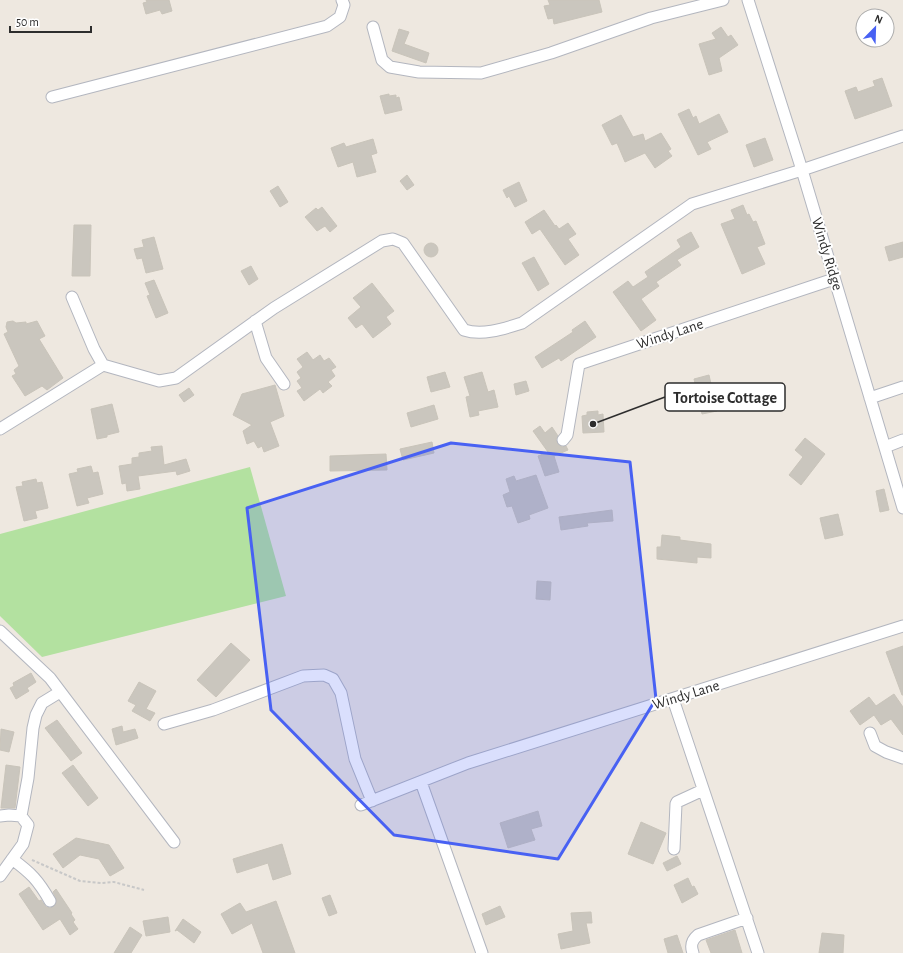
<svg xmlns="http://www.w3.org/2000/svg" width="903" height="953" font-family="'Alegreya Sans',sans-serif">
  <rect width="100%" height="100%" fill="#eee8e0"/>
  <path fill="#b3e1a0" d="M 250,467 L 286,596 L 42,657 L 0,616 L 0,534 Z"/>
  <path fill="#cac6be" stroke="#c9c4ba" d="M 146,0 L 169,0 L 172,11 L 162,14 L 160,10 L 146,14 L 143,3 L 147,2 Z
    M 548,0 L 599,0 L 602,12 L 554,24 L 553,18 L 548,19 L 544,6 L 550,5 Z
    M 721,27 L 728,37 L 731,35 L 738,45 L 719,58 L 722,71 L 709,75 L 699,44 L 716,39 L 712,33 Z
    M 399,29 L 409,32 L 404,44 L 429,53 L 426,63 L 392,51 Z
    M 882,78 L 892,106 L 855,119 L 845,91 L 856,87 L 858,92 L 875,86 L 873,81 Z
    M 389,94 L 389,96 L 396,95 L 396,98 L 399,97 L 402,110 L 385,114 L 380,96 Z
    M 689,109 L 693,118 L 696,116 L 699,124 L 719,114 L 728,132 L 707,142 L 711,149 L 698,155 L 678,114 Z
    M 621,115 L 633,137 L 643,134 L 645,141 L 661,133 L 671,149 L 668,151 L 672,156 L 655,168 L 645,153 L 625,162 L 617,143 L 612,145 L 602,125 Z
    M 765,138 L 773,160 L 754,167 L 746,145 Z
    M 373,139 L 377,153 L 371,155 L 376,172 L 357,177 L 353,162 L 338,167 L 331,148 L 344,143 L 346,147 Z
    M 407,175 L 414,185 L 407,190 L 400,181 Z
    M 519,182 L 527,201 L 515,207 L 509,196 L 507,198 L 503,190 Z
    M 278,186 L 288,202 L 280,207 L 270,191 Z
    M 743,205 L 747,215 L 749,214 L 753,222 L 756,221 L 765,244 L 757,247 L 765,264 L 742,274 L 721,224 L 735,219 L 731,210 Z
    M 322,207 L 337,226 L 330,232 L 325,226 L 317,231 L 305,217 L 316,208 L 318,210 Z
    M 544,210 L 555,226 L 556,225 L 559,229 L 568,223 L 576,234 L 568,239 L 579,255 L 565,265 L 540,229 L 532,234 L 525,222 Z
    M 74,225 L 91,225 L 90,276 L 72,276 Z
    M 691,232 L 699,247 L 677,260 L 681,265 L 656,282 L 659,286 L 641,299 L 656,320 L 641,331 L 613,292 L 628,281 L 633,287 L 648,277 L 645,272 L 681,247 L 677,240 Z
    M 154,237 L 163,269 L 146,273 L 142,258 L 137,259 L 134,249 L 144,247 L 142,240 Z
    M 903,242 L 903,257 L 889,261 L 885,247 Z
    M424 250a7 7 0 1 1 14 0a7 7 0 1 1-14 0Z
    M 534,257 L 549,284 L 538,291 L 522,263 Z
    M 251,266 L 258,279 L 249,285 L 241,271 Z
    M 154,280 L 168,313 L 156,318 L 147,296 L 150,295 L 145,283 Z
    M 372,283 L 394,311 L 386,317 L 391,324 L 373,338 L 362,324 L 356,328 L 348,318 L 361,307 L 353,298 Z
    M 13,321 L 16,323 L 26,322 L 26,324 L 37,321 L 45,336 L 39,339 L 63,378 L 47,390 L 42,386 L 25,396 L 12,376 L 16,374 L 14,370 L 19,366 L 4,334 L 8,332 L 6,327 L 7,322 Z
    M 585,321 L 596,337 L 561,361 L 559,358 L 542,368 L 535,357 L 573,332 L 572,330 Z
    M 307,352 L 313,360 L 320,355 L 324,361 L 329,358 L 336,367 L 331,370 L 335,376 L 328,382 L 332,386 L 323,393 L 320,389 L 304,401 L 297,391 L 302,388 L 297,381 L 301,378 L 297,372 L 303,367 L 297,359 Z
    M 445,372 L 450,387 L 431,392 L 427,377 Z
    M 482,372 L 488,392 L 494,390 L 498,407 L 478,411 L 479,415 L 470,417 L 466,397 L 470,396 L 464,377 Z
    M 709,375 L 717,411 L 702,414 L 694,379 Z
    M 526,381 L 529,391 L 516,395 L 514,384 Z
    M 275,385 L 284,416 L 270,422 L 279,446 L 264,452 L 262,446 L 258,448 L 254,441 L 247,444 L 243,431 L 252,425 L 233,415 L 242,394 Z
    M 189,388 L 194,395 L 184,402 L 179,395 Z
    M 112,404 L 119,432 L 107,435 L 107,437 L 97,439 L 91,409 Z
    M 434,405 L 438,419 L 411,427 L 407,413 Z
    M 598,411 L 598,415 L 603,414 L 604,432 L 583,433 L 582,416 L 587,415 L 587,412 Z
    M 540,426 L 545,433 L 552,427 L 558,436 L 556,439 L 557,443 L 562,447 L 566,446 L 568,450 L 554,456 L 559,472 L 545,476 L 538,456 L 548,452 L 533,431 Z
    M 805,438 L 825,454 L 801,485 L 789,475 L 803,457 L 795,450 Z
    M 432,442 L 434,453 L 403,460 L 400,449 Z
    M 162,446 L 164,465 L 186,459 L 190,471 L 177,475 L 176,471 L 138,476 L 140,489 L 127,491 L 126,483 L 122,484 L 119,466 L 132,464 L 132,458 L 139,457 L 139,453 L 152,451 L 151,447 Z
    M 386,454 L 387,470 L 330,471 L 330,456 Z
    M 91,466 L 93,473 L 98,472 L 103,494 L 87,498 L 89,503 L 77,506 L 69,474 L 78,472 L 77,469 Z
    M 536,475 L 548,508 L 529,515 L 530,519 L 518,523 L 512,506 L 507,507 L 503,495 L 510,492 L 506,479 L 514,476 L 516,481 Z
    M 36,479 L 37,483 L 42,482 L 48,508 L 35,511 L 37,518 L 24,521 L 16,487 L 23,486 L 22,482 Z
    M 884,489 L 889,510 L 880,512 L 876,491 Z
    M 612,510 L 613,521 L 587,523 L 588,526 L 561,530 L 559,517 Z
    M 838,514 L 843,535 L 825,539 L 820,518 Z
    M 662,535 L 680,537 L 680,540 L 711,544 L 711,558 L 697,557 L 697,563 L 657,559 L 657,547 L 661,547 Z
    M 537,581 L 551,582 L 550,600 L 536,599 Z
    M 231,643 L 250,660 L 216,697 L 197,680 Z
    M 903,646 L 903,695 L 902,695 L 886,652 Z
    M 31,673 L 36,682 L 27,688 L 29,691 L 16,699 L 10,688 L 14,686 L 13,683 Z
    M 139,682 L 156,691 L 146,709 L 155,713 L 150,721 L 132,711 L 136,705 L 128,701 Z
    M 894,694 L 903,707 L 903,735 L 891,719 L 881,725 L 874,715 L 860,725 L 850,711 L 869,697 L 876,706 Z
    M 57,720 L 82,753 L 71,761 L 45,728 Z
    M 122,726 L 123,732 L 135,729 L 138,738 L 116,745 L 112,729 Z
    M 1,729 L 14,732 L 9,752 L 0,750 Z
    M 6,765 L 20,767 L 15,808 L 1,808 Z
    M 73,765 L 98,798 L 88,806 L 62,773 Z
    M 538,811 L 542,826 L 531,829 L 535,840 L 508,848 L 500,823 Z
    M 641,822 L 666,833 L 653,864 L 628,854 Z
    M 76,838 L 109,845 L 124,868 L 110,876 L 99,859 L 80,855 L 63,868 L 53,854 Z
    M 282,844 L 291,874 L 273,880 L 268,863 L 237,873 L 233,859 Z
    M 677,856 L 681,864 L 667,871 L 663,863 Z
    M 688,878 L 692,887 L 694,886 L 698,894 L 682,903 L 674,885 Z
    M 29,887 L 39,901 L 41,900 L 46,907 L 50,908 L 53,907 L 56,904 L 56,898 L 53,892 L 56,889 L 72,913 L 71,914 L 75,920 L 73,922 L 78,929 L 70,935 L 60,919 L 43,930 L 19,894 Z
    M 330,895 L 337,913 L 329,916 L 322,898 Z
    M 276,901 L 295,953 L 263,953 L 252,923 L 232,934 L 221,914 L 240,903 L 246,912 Z
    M 500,906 L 505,917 L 486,925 L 482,914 Z
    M 591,912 L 592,923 L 586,923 L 590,943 L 561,949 L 558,934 L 573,931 L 571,913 Z
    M 168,917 L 170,932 L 146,936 L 143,921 Z
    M 183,919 L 201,932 L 194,943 L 177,930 L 175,931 Z
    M 130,927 L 142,935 L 131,953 L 114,953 Z
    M 735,930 L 742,953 L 711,953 L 706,940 Z
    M 822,933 L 844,935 L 843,953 L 819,953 Z
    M 677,935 L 683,953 L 668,953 L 664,939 Z"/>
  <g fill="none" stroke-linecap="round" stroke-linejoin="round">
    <defs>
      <path id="minor" d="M 748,0 L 802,170 L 903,508
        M 373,27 L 382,60 L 390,67 L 419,72 L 481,73 L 551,53 L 651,18 L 723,0
        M 52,97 L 327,26 L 340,17 L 344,5 L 342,0
        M 72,297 L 94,349 L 103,365 L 159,381 L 176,378 L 274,308 L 382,241 L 393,239 L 403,243 L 464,330 C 482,336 503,329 522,323 L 692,204 L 802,170 L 903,136
        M 255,321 L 266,358 L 284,384
        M 870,398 L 903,387
        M 0,429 L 103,365
        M 563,440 L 567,435 L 579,364 L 834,279
        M 885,447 L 903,440
        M 0,631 L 50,678 L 174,842
        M 673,699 L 758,953
        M 164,724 L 213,710 L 303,676 L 324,675 L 333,679 L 341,693 L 355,759 L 372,801
        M 870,733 L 875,746 L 886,752 L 903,758
        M 421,782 L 482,953
        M 361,805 L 468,763 L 903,626
        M 0,816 L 9,815 L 21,816 L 28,825 L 23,844 L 0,876
        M 21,816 L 28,778 L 33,728 L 36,715 L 42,703 L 60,692
        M 674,849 L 676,804 L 677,802 L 703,790
        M 12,859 C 31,873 38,880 50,901
        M 693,953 C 690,945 692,940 698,935 L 747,918"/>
    </defs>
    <use href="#minor" stroke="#b3b6bf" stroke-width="13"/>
    <path stroke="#c8c8c8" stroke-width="2" stroke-dasharray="3 2" stroke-linecap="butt" d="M 32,860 L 80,881 L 101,883 L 114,882 L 144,890"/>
    <use href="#minor" stroke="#fff" stroke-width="11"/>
  </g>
  <path fill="#4861f3" fill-opacity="0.2" stroke="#4861f3" stroke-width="3" stroke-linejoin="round" d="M 451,443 L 630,462 L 656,699 L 558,859 L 394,835 L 271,710 L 247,508 Z"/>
  <g text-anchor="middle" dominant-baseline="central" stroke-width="4" stroke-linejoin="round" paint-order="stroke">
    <g font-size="15" fill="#2d2d2d" stroke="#fff">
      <text transform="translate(827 254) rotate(73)">Windy Ridge</text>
      <text transform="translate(670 334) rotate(-18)">Windy Lane</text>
      <text transform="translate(686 695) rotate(-17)">Windy Lane</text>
    </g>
  </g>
  <path fill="none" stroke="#2d2d2d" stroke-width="1.5" d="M593 424L665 397"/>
  <circle fill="#2d2d2d" stroke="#fff" stroke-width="1.5" cx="593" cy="424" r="4"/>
  <rect fill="#fff" stroke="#2d2d2d" stroke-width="1.5" x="665" y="383" width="120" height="28" rx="4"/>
  <g font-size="16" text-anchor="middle" font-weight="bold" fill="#2d2d2d">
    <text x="725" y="403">Tortoise Cottage</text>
  </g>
  <g transform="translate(875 28) rotate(23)"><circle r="19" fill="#ffffff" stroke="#ababab"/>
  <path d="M0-3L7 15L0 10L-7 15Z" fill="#4861f3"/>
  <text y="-6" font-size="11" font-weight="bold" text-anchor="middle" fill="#2d2d2d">N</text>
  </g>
  <path d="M10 26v6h81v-6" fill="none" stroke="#2d2d2d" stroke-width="2"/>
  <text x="16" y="26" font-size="12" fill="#2d2d2d" stroke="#ffffff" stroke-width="3" paint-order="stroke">50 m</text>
</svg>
